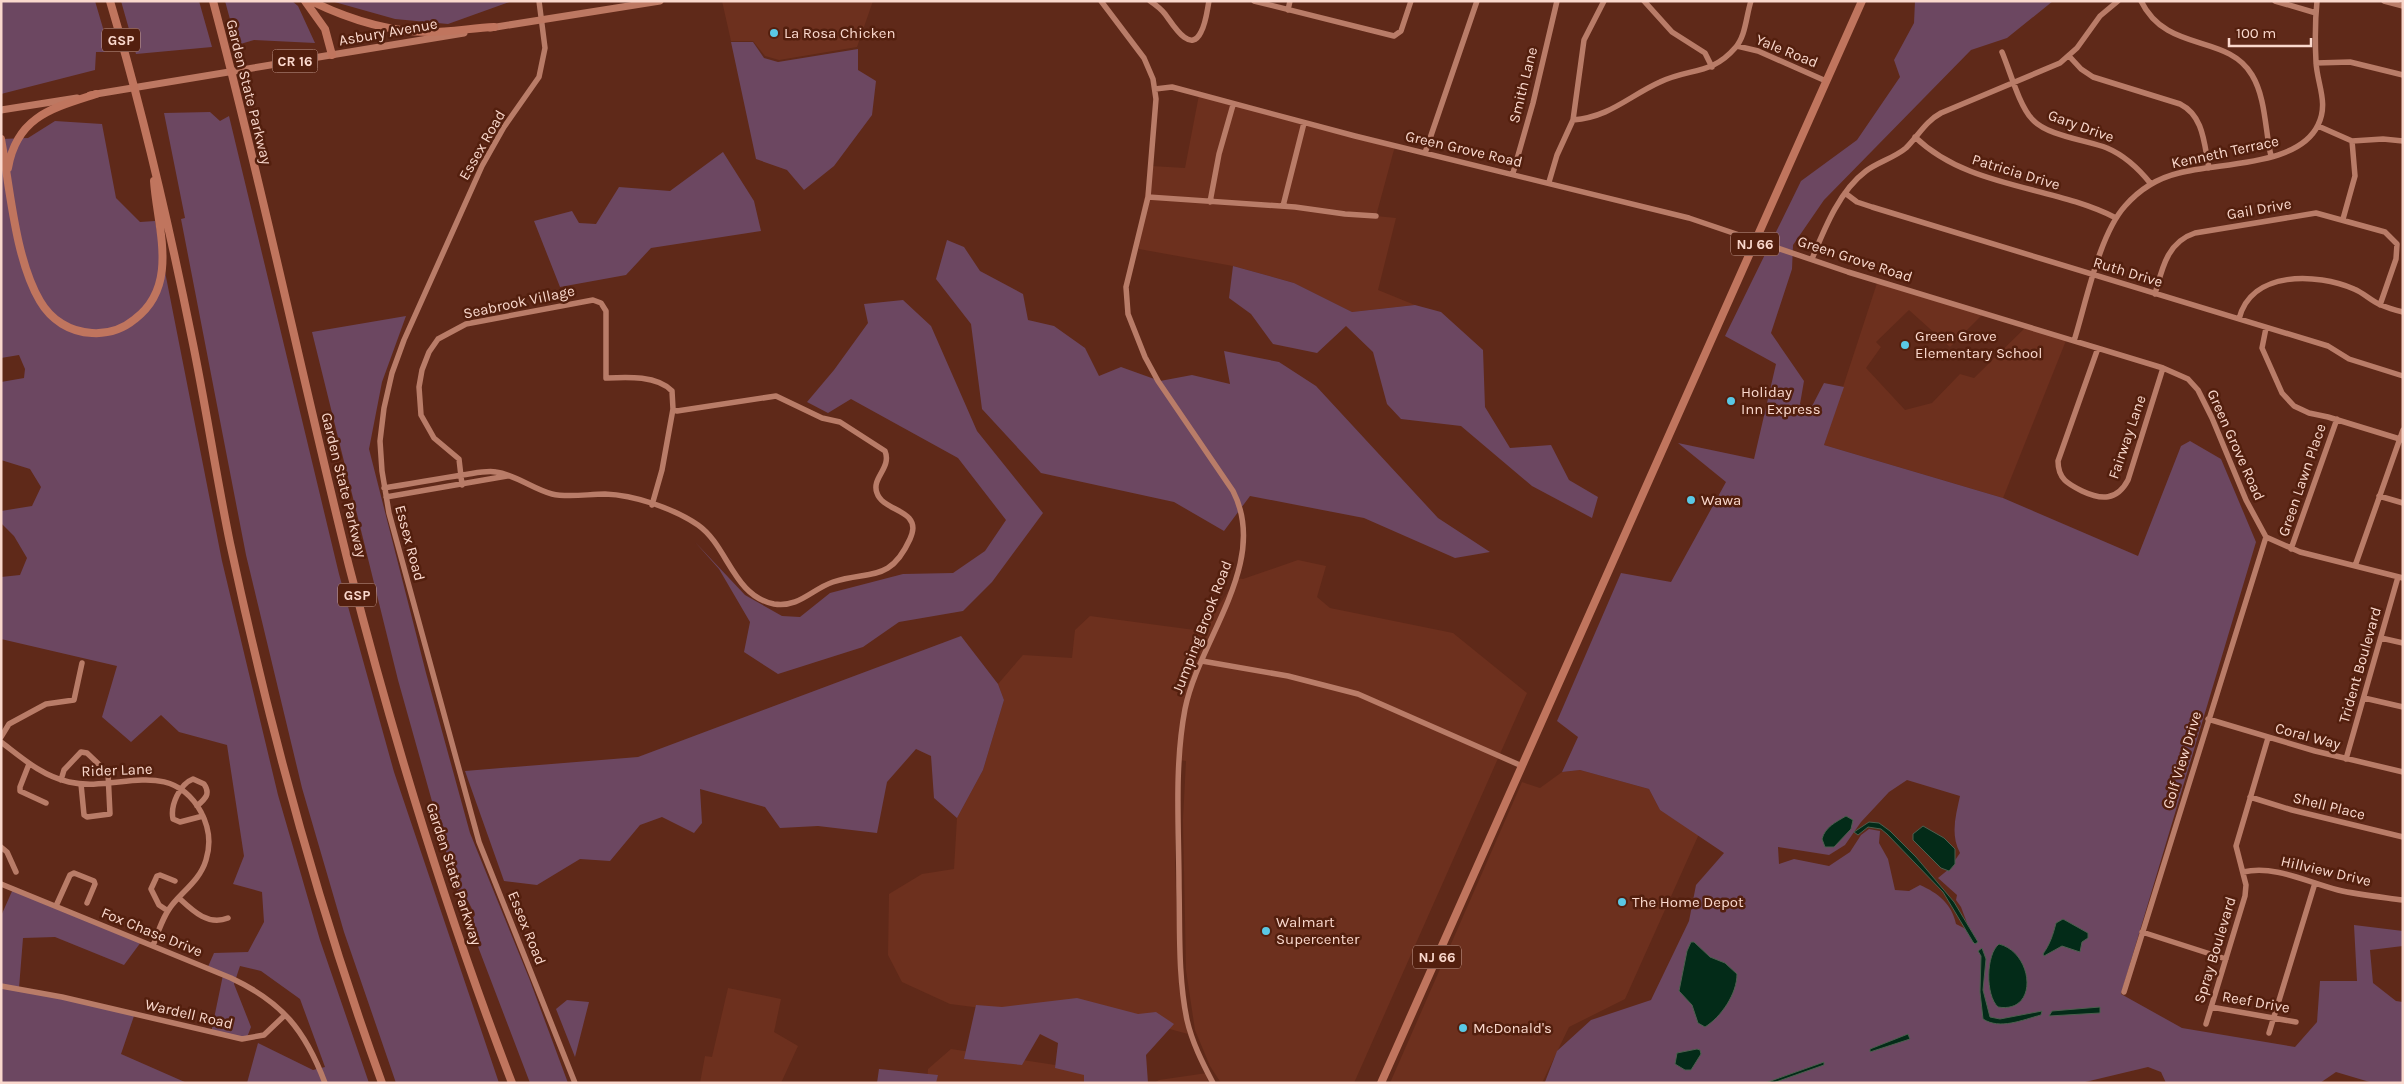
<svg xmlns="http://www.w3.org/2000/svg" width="2404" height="1084" font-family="Karla,sans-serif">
  <rect width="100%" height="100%" fill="#5f2919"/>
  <path fill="#6d301e" d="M 722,1 L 873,1 L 857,47 L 779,60 L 765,56 L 753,41 L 731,41 Z
    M 1199,95 L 1395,146 L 1376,216 L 1396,218 L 1378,290 L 1415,305 L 1352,312 L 1294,283 L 1233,266 L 1139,249 L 1140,218 L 1151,166 L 1185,168 Z
    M 1878,280 L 1984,313 L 1950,347 L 1909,310 L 1876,342 L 1881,347 L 1866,368 L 1905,410 L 1932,403 L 1960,374 L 1974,378 L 2027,326 L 2067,338 L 2003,498 L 1824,445 Z
    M 1298,560 L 1326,566 L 1317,597 L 1330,608 L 1453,633 L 1527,693 L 1354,1083 L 1221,1083 L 1210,1066 L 1195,1030 L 1186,970 L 1183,820 L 1186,761 L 1179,760 L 1176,772 L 1175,864 L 1179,987 L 1188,1034 L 1071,1002 L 997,1010 L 950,1004 L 902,982 L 888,955 L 889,894 L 922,874 L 954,869 L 957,818 L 983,770 L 1004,700 L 998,684 L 1023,655 L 1072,658 L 1075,630 L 1090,616 L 1202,631 L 1237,578 L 1243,579 Z
    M 1580,770 L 1649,789 L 1660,810 L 1699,834 L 1625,999 L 1569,1027 L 1542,1083 L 1390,1083 L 1522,782 L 1540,788 L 1562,772 Z
    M 728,988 L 781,999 L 774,1032 L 798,1046 L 781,1083 L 700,1083 L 705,1056 L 712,1057 Z
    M 951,1049 L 1088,1070 L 1096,1083 L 927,1083 L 928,1069 Z
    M 1207,1073 L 1208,1083 L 1154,1083 L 1159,1080 Z"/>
  <path fill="#6c4761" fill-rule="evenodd" d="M 2,1 L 95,1 L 110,52 L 96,52 L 95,70 L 1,94 Z
    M 121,1 L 199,1 L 212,47 L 136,54 Z
    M 225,1 L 292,1 L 298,6 L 315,43 L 254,40 L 237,45 Z
    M 331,1 L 512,1 L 448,24 L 395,19 Z
    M 1915,1 L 2053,1 L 2007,38 L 1971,50 L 1824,200 L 1793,245 L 1792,269 L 1771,333 L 1804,381 L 1800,404 L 1810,410 L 1824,383 L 1844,387 L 1824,445 L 2003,498 L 2138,556 L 2181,446 L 2190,441 L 2221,459 L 2256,542 L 2121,994 L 2182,1028 L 2295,1047 L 2317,1022 L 2320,981 L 2357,981 L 2354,925 L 2403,931 L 2403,946 L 2370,950 L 2373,983 L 2396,1001 L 2403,1002 L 2403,1083 L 2373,1083 L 2336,1072 L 2320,1083 L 2166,1083 L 2161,1072 L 2148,1067 L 2081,1083 L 1545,1082 L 1557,1051 L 1591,1020 L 1651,1000 L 1689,921 L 1696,885 L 1724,853 L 1660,810 L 1649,789 L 1580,770 L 1562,772 L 1578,737 L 1557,721 L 1621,573 L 1671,582 L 1726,482 L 1678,443 L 1754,459 L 1776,364 L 1725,336 L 1801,181 L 1857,140 L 1900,77 L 1894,60 L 1914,23 ZM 1907,780 L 1960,796 C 1956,815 1950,834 1960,853 L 1949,869 L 1938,878 L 1957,895 L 1956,900 L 1961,907 L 1970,931 L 1956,924 C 1952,904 1938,893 1920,885 L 1909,891 L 1895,890 L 1888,859 L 1879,843 L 1880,831 L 1869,829 L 1861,835 L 1850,852 L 1829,866 L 1794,859 L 1779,864 L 1778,847 L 1829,855 L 1845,845 L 1861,822 L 1889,792 Z
    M 731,42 L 753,42 L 764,58 L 778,62 L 858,49 L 858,70 L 876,81 L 872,115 L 834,166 L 804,190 L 787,170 L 756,159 Z
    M 210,112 L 220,121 L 229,116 L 339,574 L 394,772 L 499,1083 L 396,1083 L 344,932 L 302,788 L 246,555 L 181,219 L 185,218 L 164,113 Z
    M 55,121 L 102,124 L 116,198 L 140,222 L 155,221 L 222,561 L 278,795 L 320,940 L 369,1083 L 247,1083 L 258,1043 L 313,1070 L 325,1067 L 300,999 L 261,971 L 240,966 L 234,984 L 251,1027 L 246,1040 L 211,1033 L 223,975 L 207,969 L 214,953 L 248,952 L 264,922 L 262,892 L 233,884 L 244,856 L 227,745 L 179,732 L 161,715 L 131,742 L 102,717 L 117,666 L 1,639 L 1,577 L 20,575 L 27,558 L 14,536 L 1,523 L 1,511 L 32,506 L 41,487 L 30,469 L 1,460 L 1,382 L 24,378 L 25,369 L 19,355 L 1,358 L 1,139 L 28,138 Z
    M 723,152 L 754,201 L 761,231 L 651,248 L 626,275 L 560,287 L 534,221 L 572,211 L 579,223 L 596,224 L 619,187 L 670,191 Z
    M 947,240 L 964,247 L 980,271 L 1023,294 L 1028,320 L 1054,326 L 1085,348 L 1099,376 L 1121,367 L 1160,381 L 1192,375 L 1230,384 L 1224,351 L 1279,362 L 1316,386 L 1438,518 L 1490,552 L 1455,558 L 1364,518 L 1250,496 L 1224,531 L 1174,502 L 1041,473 L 982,409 L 971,324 L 936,279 Z
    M 1233,266 L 1294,283 L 1352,312 L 1415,305 L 1441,312 L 1483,350 L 1485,407 L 1510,448 L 1551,445 L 1569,480 L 1598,497 L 1592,518 L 1532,486 L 1461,426 L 1401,419 L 1387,404 L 1373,352 L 1346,326 L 1317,353 L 1273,344 L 1251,314 L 1229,298 Z
    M 903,300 L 931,326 L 977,431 L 1043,513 L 992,582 L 963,611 L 899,622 L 863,647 L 778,674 L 744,652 L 750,622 L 719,569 L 695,542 L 745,595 L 782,616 L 800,617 L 830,593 L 903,574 L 953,573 L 985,551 L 1006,520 L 958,458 L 851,399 L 828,413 L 807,402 L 834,370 L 868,323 L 864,304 Z
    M 406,316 L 382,382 L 369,449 L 426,673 L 470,833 L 529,978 L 568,1083 L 530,1083 L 469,923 L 475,915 L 468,901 L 458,894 L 398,680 L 312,332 Z
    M 961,636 L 998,684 L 1004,700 L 983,770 L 957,818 L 934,798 L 931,756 L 916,749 L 887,782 L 877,833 L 818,826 L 780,828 L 765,807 L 700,789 L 702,823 L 694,833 L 662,817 L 640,825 L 610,861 L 580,859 L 537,885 L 504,881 L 465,771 L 638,757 Z
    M 13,889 L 141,942 L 124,965 L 55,937 L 23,938 L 19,988 L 135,1013 L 121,1054 L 187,1083 L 1,1083 L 1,916 Z
    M 1077,998 L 1138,1014 L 1156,1012 L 1174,1024 L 1146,1055 L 1148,1083 L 1084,1083 L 1084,1075 L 1055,1068 L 1058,1043 L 1040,1034 L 1022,1065 L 964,1059 L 976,1005 L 1002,1007 Z
    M 567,1000 L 589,1002 L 575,1057 L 556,1009 Z
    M 879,1069 L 938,1075 L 936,1083 L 877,1083 Z"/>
  <path fill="#032b18" stroke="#4d5f4e" d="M 1846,816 L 1853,820 L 1851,829 L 1834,847 L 1825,847 L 1822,839 C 1825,827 1836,822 1846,816 Z
    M 1869,822 L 1879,823 L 1890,831 L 1916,857 L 1954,902 L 1978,942 L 1975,944 L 1973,942 L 1943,892 L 1887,834 L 1881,829 L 1868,827 L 1858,835 L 1854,832 Z
    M 1923,826 L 1944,838 L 1955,849 L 1955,864 L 1949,871 L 1941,868 L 1913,840 L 1913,834 Z
    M 2063,919 L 2088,933 L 2088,938 L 2082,942 L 2080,952 L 2062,946 L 2044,956 L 2043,954 C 2050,944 2053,935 2056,923 Z
    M 1691,942 L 1694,942 L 1710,957 L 1725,963 L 1737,974 C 1737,994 1721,1017 1705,1027 L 1698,1023 L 1692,1005 L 1679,991 L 1687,951 Z
    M 1999,944 C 2034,953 2039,1014 1998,1007 C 1985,995 1986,954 1999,944 Z
    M 1982,948 L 1986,959 L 1983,990 L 1990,1017 L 2000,1019 L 2042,1011 L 2041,1015 C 2022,1020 2000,1030 1983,1019 L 1980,992 L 1981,956 L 1978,951 Z
    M 2100,1007 L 2100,1013 L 2049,1016 L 2052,1011 Z
    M 1908,1034 L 1910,1039 L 1870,1052 L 1870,1049 Z
    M 1697,1049 L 1700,1050 L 1701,1054 L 1691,1070 L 1685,1070 L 1675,1064 L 1677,1053 Z
    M 1824,1062 L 1824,1065 L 1773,1083 L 1765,1083 Z"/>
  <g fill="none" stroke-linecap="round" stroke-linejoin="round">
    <path stroke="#b97c68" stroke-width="5.5" d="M 539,1 L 545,48 L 539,77 L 504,127 L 482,166 L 404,340 L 392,373 L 384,408 L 380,441 L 382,471 L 389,513 L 479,842 L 575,1083
      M 1101,1 L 1144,58 L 1153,79 L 1156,99 L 1148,197 L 1126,287 L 1128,314 L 1145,357 L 1158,381 L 1233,491 C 1270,563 1199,639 1185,709 C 1174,767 1179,829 1179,887 C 1180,931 1178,977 1187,1020 C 1192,1042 1202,1062 1213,1083
      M 1150,1 C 1156,5 1161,9 1165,14 C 1172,23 1190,55 1201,32 C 1206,23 1207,11 1209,1
      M 1254,1 L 1394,36 L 1401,31 L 1411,1
      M 1644,1 L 1672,32 L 1705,53 L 1712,67
      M 2141,1 C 2167,54 2227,33 2252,75 C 2266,98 2265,131 2271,156
      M 2275,1 L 2316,13
      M 2384,1 L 2403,6
      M 1288,10 L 1290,1
      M 1737,46 L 1758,51 L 1826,81
      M 2002,52 C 2010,71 2019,105 2032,119 C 2047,136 2086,140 2107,148 C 2126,156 2139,169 2151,184
      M 2069,56 L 2081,69 L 2093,77 L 2180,104 C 2204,116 2204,144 2209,168
      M 2316,63 L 2350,62 L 2403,75
      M 1155,89 L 1172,87 L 1355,136 L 1689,218 L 1848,272 L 2163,368 L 2188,379 L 2198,390 L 2212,418 L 2246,500 L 2266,537 L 2300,552 L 2403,578
      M 1573,120 C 1610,117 1629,96 1660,82 C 1689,68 1712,75 1735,48 C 1746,36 1746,16 1751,1
      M 2318,126 L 2352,141 L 2383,139 L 2403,141
      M 1915,137 C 1969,189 2052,185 2116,218
      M 1425,153 L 1477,1
      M 1513,173 L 1533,103 L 1557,1
      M 1549,182 L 1557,155 L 1573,120 L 1584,40 L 1604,1
      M 1845,193 L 1857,202 L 1872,207 L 2328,346 L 2349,359 L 2403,376
      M 1148,197 L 1295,207 L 1345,214 L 1376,216
      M 1210,202 L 1219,154 L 1233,105
      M 1283,206 L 1304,123
      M 2343,219 L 2355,176 L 2352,141
      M 1812,259 C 1824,230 1839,191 1866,171 C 1878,162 1894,158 1906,148 C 1918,136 1926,121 1941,113 L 2060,63 L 2077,48 L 2100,16 L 2118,1
      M 2155,294 C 2162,269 2167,242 2195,233 L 2316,213 L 2385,232 L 2397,244 L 2396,259 L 2380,305
      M 2239,319 C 2251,270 2317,273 2354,289 C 2364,293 2371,301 2381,305 C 2388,308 2395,310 2403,312
      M 2266,328 L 2262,348 L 2282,393 L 2294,406 L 2309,413 L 2328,417 L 2403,440
      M 2074,341 C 2086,303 2099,235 2125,206 C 2139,190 2158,178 2179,173 C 2219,162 2298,167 2318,125 C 2329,103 2317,84 2316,62 C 2315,42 2315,21 2317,1
      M 2098,348 L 2058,461 C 2058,479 2068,484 2082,491 C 2101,500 2117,501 2128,480 L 2163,368
      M 384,488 C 410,484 436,479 462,475 C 472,474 486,470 496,472 C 516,475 533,489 552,494 C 568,498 588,494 605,494 C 634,495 673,508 698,525 C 728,546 733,596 774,604 C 799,608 812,589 833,582 C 870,570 890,583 910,539 C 913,532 915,525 909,518 C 901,509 881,506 877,493 C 871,478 892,468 885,451 L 840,422 L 822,418 L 776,396 L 677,411 L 673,409 L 672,391 C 657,375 626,377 606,378 L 606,311 L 601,303 L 593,300 L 466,324 L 438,339 L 429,352 L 422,370 L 419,387 L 421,415 L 434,438 L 459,459 L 462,485
      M 2379,496 L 2403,503
      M 386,497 L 507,476
      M 652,505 L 662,470 L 673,409
      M 2291,549 L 2337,419
      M 2355,566 L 2403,430
      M 2381,638 L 2403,643
      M 1202,661 L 1288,676 L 1358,694 L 1522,766
      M 2364,698 L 2403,707
      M 2208,719 L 2315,751 L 2403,772
      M 1,737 L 9,724 L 46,704 L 74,700 L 82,663
      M 1,742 C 22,758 42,776 69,782 C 116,793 170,756 201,812 C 209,827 211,844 206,860 C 200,880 184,890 172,905 C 163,916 158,932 153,946
      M 2346,759 L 2398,577
      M 29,764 L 20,787 L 20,791 L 46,803
      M 61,780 L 64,770 L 81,752 L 87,753 L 108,773 L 110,814 L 87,817 L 84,815 L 81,784
      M 2250,797 L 2292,810 L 2403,837
      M 197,806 C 205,799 211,794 204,784 L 193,779 C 180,784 170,805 173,819 L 180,822 L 203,816
      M 1,847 L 7,852 L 16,872
      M 2243,872 C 2276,865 2306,882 2338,890 C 2359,895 2381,897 2403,900
      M 1,884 L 231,978 C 282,1002 305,1030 325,1083
      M 179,898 C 193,911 208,926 228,918
      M 56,906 L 70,875 L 74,873 L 94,881 L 95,884 L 87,903
      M 168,911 L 159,905 L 151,889 L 157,876 L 160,875 L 175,881
      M 2142,932 L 2226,959
      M 1,986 L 62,997 L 242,1039 L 264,1035 L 285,1015
      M 2124,992 L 2266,537
      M 2211,1007 L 2296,1022
      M 2206,1024 L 2245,896 L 2246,885 L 2236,846 L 2268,738
      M 2269,1033 L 2315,883"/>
    <path stroke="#bd7862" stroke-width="7" d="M 490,28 L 660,1
      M 90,95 L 464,33
      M 1,110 L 77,98"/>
    <path stroke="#c0755e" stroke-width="8" d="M 110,1 C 143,112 169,225 192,339 C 206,407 216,475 230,543 C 269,726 318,907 382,1083
      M 213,1 C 263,188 302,378 349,566 C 394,741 447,915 512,1083
      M 305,1 L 325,29 L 332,55
      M 311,1 C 348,19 387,32 429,32 C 450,32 473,28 494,27
      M 1,139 C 10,187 15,259 40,301 C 51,320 70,332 92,333 C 108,334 123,329 135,319 C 180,285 157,227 154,181
      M 8,168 C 17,116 53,108 96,94
      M 1381,1083 L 1862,1"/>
  </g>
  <g fill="#5ac8e5" stroke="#531f0e" stroke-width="2">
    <circle cx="774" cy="33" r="5"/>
    <circle cx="1905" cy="345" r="5"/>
    <circle cx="1731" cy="401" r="5"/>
    <circle cx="1691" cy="500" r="5"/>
    <circle cx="1622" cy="902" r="5"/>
    <circle cx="1266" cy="931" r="5"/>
    <circle cx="1463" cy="1028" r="5"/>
  </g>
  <g text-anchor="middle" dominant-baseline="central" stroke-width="5" stroke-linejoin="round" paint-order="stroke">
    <g fill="#531f0e" stroke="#c8a094" stroke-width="1">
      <rect x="102" y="28.5" width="38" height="23" rx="4"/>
      <rect x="272.5" y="49.5" width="45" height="23" rx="4"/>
      <rect x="1731" y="232.5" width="48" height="23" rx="4"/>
      <rect x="338" y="583.5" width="38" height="23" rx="4"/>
      <rect x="1413" y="945.5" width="48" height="23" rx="4"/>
    </g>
    <g font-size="14" font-weight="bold" fill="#fad8cd">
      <text x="121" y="40">GSP</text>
      <text x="295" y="61">CR 16</text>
      <text x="1755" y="244">NJ 66</text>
      <text x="357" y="595">GSP</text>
      <text x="1437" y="957">NJ 66</text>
    </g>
    <g font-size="15" fill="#fad8cd" stroke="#531f0e">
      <text transform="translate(388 32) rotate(-10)">Asbury Avenue</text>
      <text transform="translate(1787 51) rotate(22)">Yale Road</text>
      <text transform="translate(1523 85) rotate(-76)">Smith Lane</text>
      <text transform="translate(249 92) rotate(76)">Garden State Parkway</text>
      <text transform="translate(2081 126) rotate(20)">Gary Drive</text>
      <text transform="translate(482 145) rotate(-60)">Essex Road</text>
      <text transform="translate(1464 149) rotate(13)">Green Grove Road</text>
      <text transform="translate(2225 152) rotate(-12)">Kenneth Terrace</text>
      <text transform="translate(2016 172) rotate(17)">Patricia Drive</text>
      <text transform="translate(2259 209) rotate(-10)">Gail Drive</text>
      <text transform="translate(1855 259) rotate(18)">Green Grove Road</text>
      <text transform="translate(2128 272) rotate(17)">Ruth Drive</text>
      <text transform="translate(519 302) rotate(-12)">Seabrook Village</text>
      <text transform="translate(2127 437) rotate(-71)">Fairway Lane</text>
      <text transform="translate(2236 445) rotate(66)">Green Grove Road</text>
      <text transform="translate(2302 480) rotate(-71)">Green Lawn Place</text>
      <text transform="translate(344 485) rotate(76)">Garden State Parkway</text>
      <text transform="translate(410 543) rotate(75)">Essex Road</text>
      <text transform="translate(1202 627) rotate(-69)">Jumping Brook Road</text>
      <text transform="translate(2360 665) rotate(-74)">Trident Boulevard</text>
      <text transform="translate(2308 736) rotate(15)">Coral Way</text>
      <text transform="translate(2182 760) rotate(-73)">Golf View Drive</text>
      <text transform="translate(117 770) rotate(-2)">Rider Lane</text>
      <text transform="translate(2329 806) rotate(14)">Shell Place</text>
      <text transform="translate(2326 871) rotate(13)">Hillview Drive</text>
      <text transform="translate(454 874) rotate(72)">Garden State Parkway</text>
      <text transform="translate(527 928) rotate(68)">Essex Road</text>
      <text transform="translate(152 932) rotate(22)">Fox Chase Drive</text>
      <text transform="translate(2215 950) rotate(-73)">Spray Boulevard</text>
      <text transform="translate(2256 1002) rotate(10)">Reef Drive</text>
      <text transform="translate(189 1014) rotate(13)">Wardell Road</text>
    </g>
    <g font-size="15" fill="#fad8cd" stroke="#531f0e" text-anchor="start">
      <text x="784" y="33">La Rosa Chicken</text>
      <text x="1915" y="336">Green Grove<tspan x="1915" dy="17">Elementary School</tspan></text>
      <text x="1741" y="392">Holiday<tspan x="1741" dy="17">Inn Express</tspan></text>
      <text x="1701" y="500">Wawa</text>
      <text x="1632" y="902">The Home Depot</text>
      <text x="1276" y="922">Walmart<tspan x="1276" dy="17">Supercenter</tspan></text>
      <text x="1473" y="1028">McDonald's</text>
    </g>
  </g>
  <rect width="2404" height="1084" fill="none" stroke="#fad8cd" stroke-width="5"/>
  <path d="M2229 38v8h82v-8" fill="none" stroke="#fad8cd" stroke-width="2.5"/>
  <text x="2236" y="38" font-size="15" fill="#fad8cd" stroke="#531f0e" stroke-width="4" paint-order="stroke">100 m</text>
</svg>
